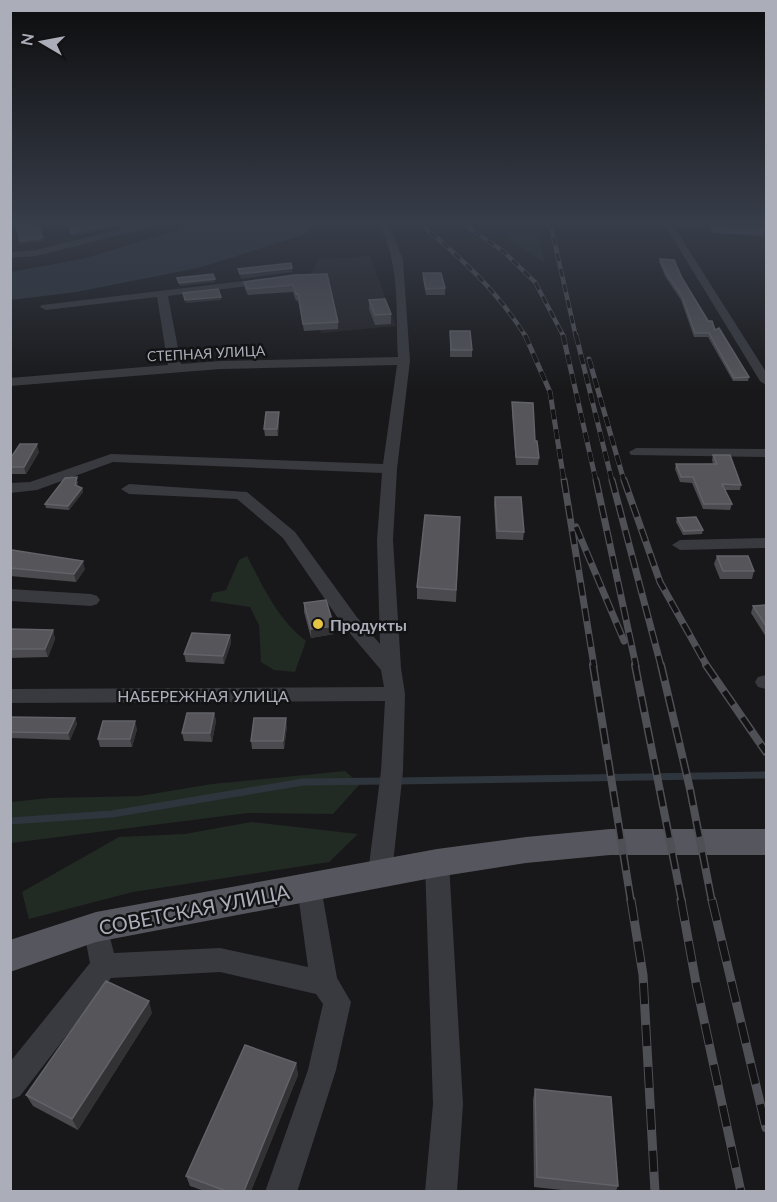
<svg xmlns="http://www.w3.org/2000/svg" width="777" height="1202" font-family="Lato,sans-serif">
  <rect width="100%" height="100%" fill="#18181a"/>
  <path fill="#252427" d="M 370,256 L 396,326 L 321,333 L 308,279 L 319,259 Z"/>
  <path fill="#222a24" d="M 486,222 L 536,222 L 545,263 Z
    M 247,556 C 264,588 277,618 306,641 L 295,672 L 274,670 L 261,662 L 259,625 L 250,607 L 210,601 L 213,593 L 226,590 L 239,560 Z
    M 345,771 L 360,784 L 333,814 L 248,813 L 11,843 L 11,802 L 49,798 L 140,796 L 212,784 Z
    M 251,822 L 358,834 L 329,862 L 133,892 L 29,919 L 22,892 L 119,837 L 185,834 Z"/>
  <path fill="#2f353d" d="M 196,222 L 316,222 L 305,234 L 202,267 L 76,292 L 11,300 L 11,272 L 82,259 L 180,230 Z"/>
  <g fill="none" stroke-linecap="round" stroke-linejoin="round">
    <path stroke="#2f353d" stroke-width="7" d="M 396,781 L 766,775
      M 10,821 L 112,814 L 303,782 L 387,781"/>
    <path fill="#393a3f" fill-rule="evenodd" d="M 149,222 L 153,223 L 153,227 L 36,256 L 10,258 L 10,252 L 36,250 Z
      M 376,222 L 385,222 L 391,230 L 403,260 L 410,361 L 397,469 L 393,540 L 401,668 L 405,694 L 403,771 L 392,873 L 389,880 L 380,883 L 371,880 L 368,873 L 381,771 L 385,701 L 10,703 L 10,689 L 384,687 L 381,670 L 342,624 L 283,538 L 237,499 L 129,494 L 121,489 L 129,484 L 247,492 L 295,532 L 356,616 L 380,644 L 377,540 L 382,473 L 113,462 L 37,490 L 10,493 L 10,483 L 30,482 L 111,454 L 383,464 L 397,365 L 220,369 L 10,386 L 10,378 L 168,365 L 157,297 L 46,310 L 40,307 L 42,305 L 268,278 L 273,281 L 272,283 L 168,296 L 181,364 L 220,361 L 398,357 C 395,314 402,259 376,222 Z
      M 663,222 L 766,225 L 766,231 L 673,225 L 766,372 L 766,385 L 760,381 Z
      M 636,448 L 766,449 L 766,457 L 631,455 L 629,452 Z
      M 766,538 L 766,548 L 680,550 L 672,545 L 680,540 Z
      M 10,589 L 91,594 L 97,596 L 100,600 L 97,604 L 91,606 L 10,601 Z
      M 766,675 L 766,689 L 758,687 L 755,682 L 758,677 Z
      M 437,853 L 445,856 L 449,863 L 463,1104 L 457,1192 L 425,1192 L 433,1104 L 425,863 L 429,856 Z
      M 309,876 L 318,879 L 321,887 L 337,978 L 351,1002 L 336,1070 L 297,1192 L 265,1192 L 308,1070 L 323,1004 L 316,994 L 220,972 L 111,978 L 20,1096 L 10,1100 L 10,1062 L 90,963 L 83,927 L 87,919 L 96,915 L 105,919 L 114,953 L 220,948 L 308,967 L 297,887 L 300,879 Z"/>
    <path fill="#56565e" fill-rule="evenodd" d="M 610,829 L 766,829 L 766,855 L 610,855 L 526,863 L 437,877 L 96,942 L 10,972 L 10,940 L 96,912 L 437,849 L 526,837 Z"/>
    <defs>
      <path id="rail-far4" d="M 418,222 C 459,256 497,290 526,337
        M 461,222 L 504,252 L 535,282 L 564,337
        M 550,222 L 576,337"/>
      <path id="rail-far3" d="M 525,335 L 550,392 L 564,481
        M 563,335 L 596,481
        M 576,335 L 612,481
        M 589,359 L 624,481"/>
      <path id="rail-far2" d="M 564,480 L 594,666
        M 596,480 L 636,666
        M 612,480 L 661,666
        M 624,480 L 660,582 L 707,666
        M 576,527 L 624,641"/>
      <path id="rail-far1" d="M 593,665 L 631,902
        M 635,665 L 682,902
        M 661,665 L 690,789 L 712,902
        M 706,665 L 766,752"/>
      <path id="rail" d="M 631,900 L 643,975 L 655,1192
        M 681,900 L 696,983 L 741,1192
        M 712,900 L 766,1128"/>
    </defs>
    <use href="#rail-far4" stroke="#4f4f56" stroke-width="4.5"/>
    <use href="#rail-far3" stroke="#4f4f56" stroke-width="5"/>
    <use href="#rail-far2" stroke="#4f4f56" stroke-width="7"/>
    <use href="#rail-far1" stroke="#4f4f56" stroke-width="8"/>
    <use href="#rail" stroke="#4f4f56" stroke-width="9"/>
    <use href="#rail-far4" stroke="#131315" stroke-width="3" stroke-dasharray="8" stroke-linecap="butt"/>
    <use href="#rail-far3" stroke="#131315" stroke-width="4" stroke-dasharray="10" stroke-linecap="butt"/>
    <use href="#rail-far2" stroke="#131315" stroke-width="4.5" stroke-dasharray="13" stroke-linecap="butt"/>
    <use href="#rail-far1" stroke="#131315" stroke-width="5" stroke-dasharray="16" stroke-linecap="butt"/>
    <use href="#rail" stroke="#131315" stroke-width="7" stroke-dasharray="21" stroke-linecap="butt"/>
  </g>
  <path fill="#4a4a4f" d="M 712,227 L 763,233 L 763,236 L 711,233 Z
    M 660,259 L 682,278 L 715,330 L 749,377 L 748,381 L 733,381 L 708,337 L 694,337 L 681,300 L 665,276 L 659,262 Z
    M 423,273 L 445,288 L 445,295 L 426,295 L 423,280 Z
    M 295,275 L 338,322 L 338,329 L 304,331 L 298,300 L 296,301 L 293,292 L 248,295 L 245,289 L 244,282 Z
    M 369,300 L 391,314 L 391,324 L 375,325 L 369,309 Z
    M 450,331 L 472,350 L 472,357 L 450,357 Z
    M 512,402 L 535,441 L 539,458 L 538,465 L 516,465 L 512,409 Z
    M 279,412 L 279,419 L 278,436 L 265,436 L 264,429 Z
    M 39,452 L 26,474 L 10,474 L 10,459 Z
    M 713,455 L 741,485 L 740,490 L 725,490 L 732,504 L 730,510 L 703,509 L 692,483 L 680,482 L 675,469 L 676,464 L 713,464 L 712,460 Z
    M 78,481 L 77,486 L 82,488 L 83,492 L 69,510 L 46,508 L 45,504 Z
    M 495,497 L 524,532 L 523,540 L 496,539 L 494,504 Z
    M 460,517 L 456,602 L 417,599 L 417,587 Z
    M 677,518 L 703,530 L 702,534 L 683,535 L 676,522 Z
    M 10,552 L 85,569 L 76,582 L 10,576 Z
    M 717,556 L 754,571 L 752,579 L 720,579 L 714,564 Z
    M 304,603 L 334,634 L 311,638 L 304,612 Z
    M 766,605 L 766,637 L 751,613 L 753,606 Z
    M 10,629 L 53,630 L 55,639 L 48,657 L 10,658 Z
    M 230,635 L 231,643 L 224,664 L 186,662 L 184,654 Z
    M 214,713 L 216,721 L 212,742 L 184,741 L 182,733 Z
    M 10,717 L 75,718 L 77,724 L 70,740 L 10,738 Z
    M 287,726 L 284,749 L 252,749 L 251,741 Z
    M 137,729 L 132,747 L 100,747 L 98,739 Z
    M 152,1013 L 78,1130 L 33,1106 L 26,1095 Z
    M 296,1063 L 298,1075 L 251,1191 L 204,1191 L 190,1186 L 186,1176 Z
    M 535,1089 L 618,1186 L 616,1191 L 571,1191 L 534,1187 L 533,1100 Z"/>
  <path fill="#323235" d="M 121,222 L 137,222 L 72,237 L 71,233 Z
    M 43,238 L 44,241 L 21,244 L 20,241 Z
    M 292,268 L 292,272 L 241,279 L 240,274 Z
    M 215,279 L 215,282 L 180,286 L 179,283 Z
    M 221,297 L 221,300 L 186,303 L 185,300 Z
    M 279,412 L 279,419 L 278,436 L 277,429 Z
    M 37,444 L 39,452 L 26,474 L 24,467 Z
    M 82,488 L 83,492 L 69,510 L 68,506 Z
    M 83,561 L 85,569 L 76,582 L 74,574 Z
    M 334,626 L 334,634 L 311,638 L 311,629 Z
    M 53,630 L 55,639 L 48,657 L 45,649 Z
    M 230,635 L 231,643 L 224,664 L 223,656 Z
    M 214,713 L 216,721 L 212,742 L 210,733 Z
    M 75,718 L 77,724 L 70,740 L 68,733 Z
    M 286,718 L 287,726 L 284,749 L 283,741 Z
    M 135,721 L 137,729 L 132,747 L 130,739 Z
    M 149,1001 L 152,1013 L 78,1130 L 72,1119 Z
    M 296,1063 L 298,1075 L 251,1191 L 244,1191 Z"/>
  <path fill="#55555a" stroke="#626369" stroke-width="1.5" d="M 16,222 L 37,222 L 43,238 L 20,241 Z
    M 68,222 L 121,222 L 71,233 Z
    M 712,227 L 763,230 L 763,233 L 712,231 Z
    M 660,259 L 674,260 L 682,278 L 708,321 L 712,321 L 715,330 L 719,328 L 749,377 L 734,378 L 709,333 L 695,333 L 682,296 L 666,273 Z
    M 291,263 L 292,268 L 240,274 L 238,269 Z
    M 423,273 L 441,273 L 445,288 L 426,289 Z
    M 213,274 L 215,279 L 179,283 L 177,278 Z
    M 327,274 L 338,322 L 303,324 L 298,293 L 296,294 L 293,285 L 247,289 L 244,282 L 295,275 Z
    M 218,289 L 221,297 L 185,300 L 183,293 Z
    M 385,299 L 391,314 L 375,315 L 369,300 Z
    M 450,331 L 470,331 L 472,350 L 451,350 Z
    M 512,402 L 533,403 L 535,441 L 537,441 L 539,458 L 516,457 Z
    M 266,412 L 279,412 L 277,429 L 264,429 Z
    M 20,444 L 37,444 L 24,467 L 10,467 L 10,459 Z
    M 713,455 L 730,455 L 741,485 L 722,484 L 732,504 L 704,504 L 693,477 L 681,477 L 676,464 L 717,464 Z
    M 77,477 L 75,485 L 82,488 L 68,506 L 45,504 L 65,478 Z
    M 495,497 L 521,497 L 524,532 L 497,531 Z
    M 425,515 L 460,517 L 456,590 L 417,587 Z
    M 696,517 L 703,530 L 684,531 L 677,518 Z
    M 12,550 L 83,561 L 74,574 L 10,568 L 10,552 Z
    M 717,556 L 748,556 L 754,571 L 723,571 Z
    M 326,600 L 334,626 L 311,629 L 304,603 Z
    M 766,605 L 766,626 L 753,606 Z
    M 10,629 L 53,630 L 45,649 L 10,649 Z
    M 192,633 L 230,635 L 223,656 L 184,654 Z
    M 187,713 L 214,713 L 210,733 L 182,733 Z
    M 10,717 L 75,718 L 68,733 L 10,732 Z
    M 254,718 L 286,718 L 283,741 L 251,741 Z
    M 103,721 L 135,721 L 130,739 L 98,739 Z
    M 106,981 L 149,1001 L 72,1119 L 26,1095 Z
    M 245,1045 L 296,1063 L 244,1191 L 226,1191 L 186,1176 Z
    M 535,1089 L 611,1097 L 618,1186 L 537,1177 Z"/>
  <linearGradient id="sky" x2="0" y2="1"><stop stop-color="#0d0d0e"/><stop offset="0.57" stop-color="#373d49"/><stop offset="1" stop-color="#373d49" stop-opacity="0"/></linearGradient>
  <rect width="777" height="391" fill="url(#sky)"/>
  <circle fill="#e6c544" stroke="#131315" stroke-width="2" cx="318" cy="624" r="6"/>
  <g text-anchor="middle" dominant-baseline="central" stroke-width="5" stroke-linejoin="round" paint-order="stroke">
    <g font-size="14" fill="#abaeb9" stroke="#131315">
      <text transform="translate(206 353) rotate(-3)">СТЕПНАЯ УЛИЦА</text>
    </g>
    <g font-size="16" font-weight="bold" fill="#abaeb9" stroke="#131315" text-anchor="start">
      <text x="330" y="624">Продукты</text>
    </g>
    <g font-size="16" fill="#abaeb9" stroke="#131315">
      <text x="203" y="695">НАБЕРЕЖНАЯ УЛИЦА</text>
    </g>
    <g font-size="20" fill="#abaeb9" stroke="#131315">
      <text transform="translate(194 909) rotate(-11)">СОВЕТСКАЯ УЛИЦА</text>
    </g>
  </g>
  <rect width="777" height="1202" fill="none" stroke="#abaeb9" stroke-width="24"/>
  <g transform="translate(42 42) rotate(280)" stroke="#131315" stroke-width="4.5" paint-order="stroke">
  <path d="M0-4.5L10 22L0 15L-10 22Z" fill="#abaeb9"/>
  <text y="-9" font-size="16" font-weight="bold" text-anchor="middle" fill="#abaeb9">N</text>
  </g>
</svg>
